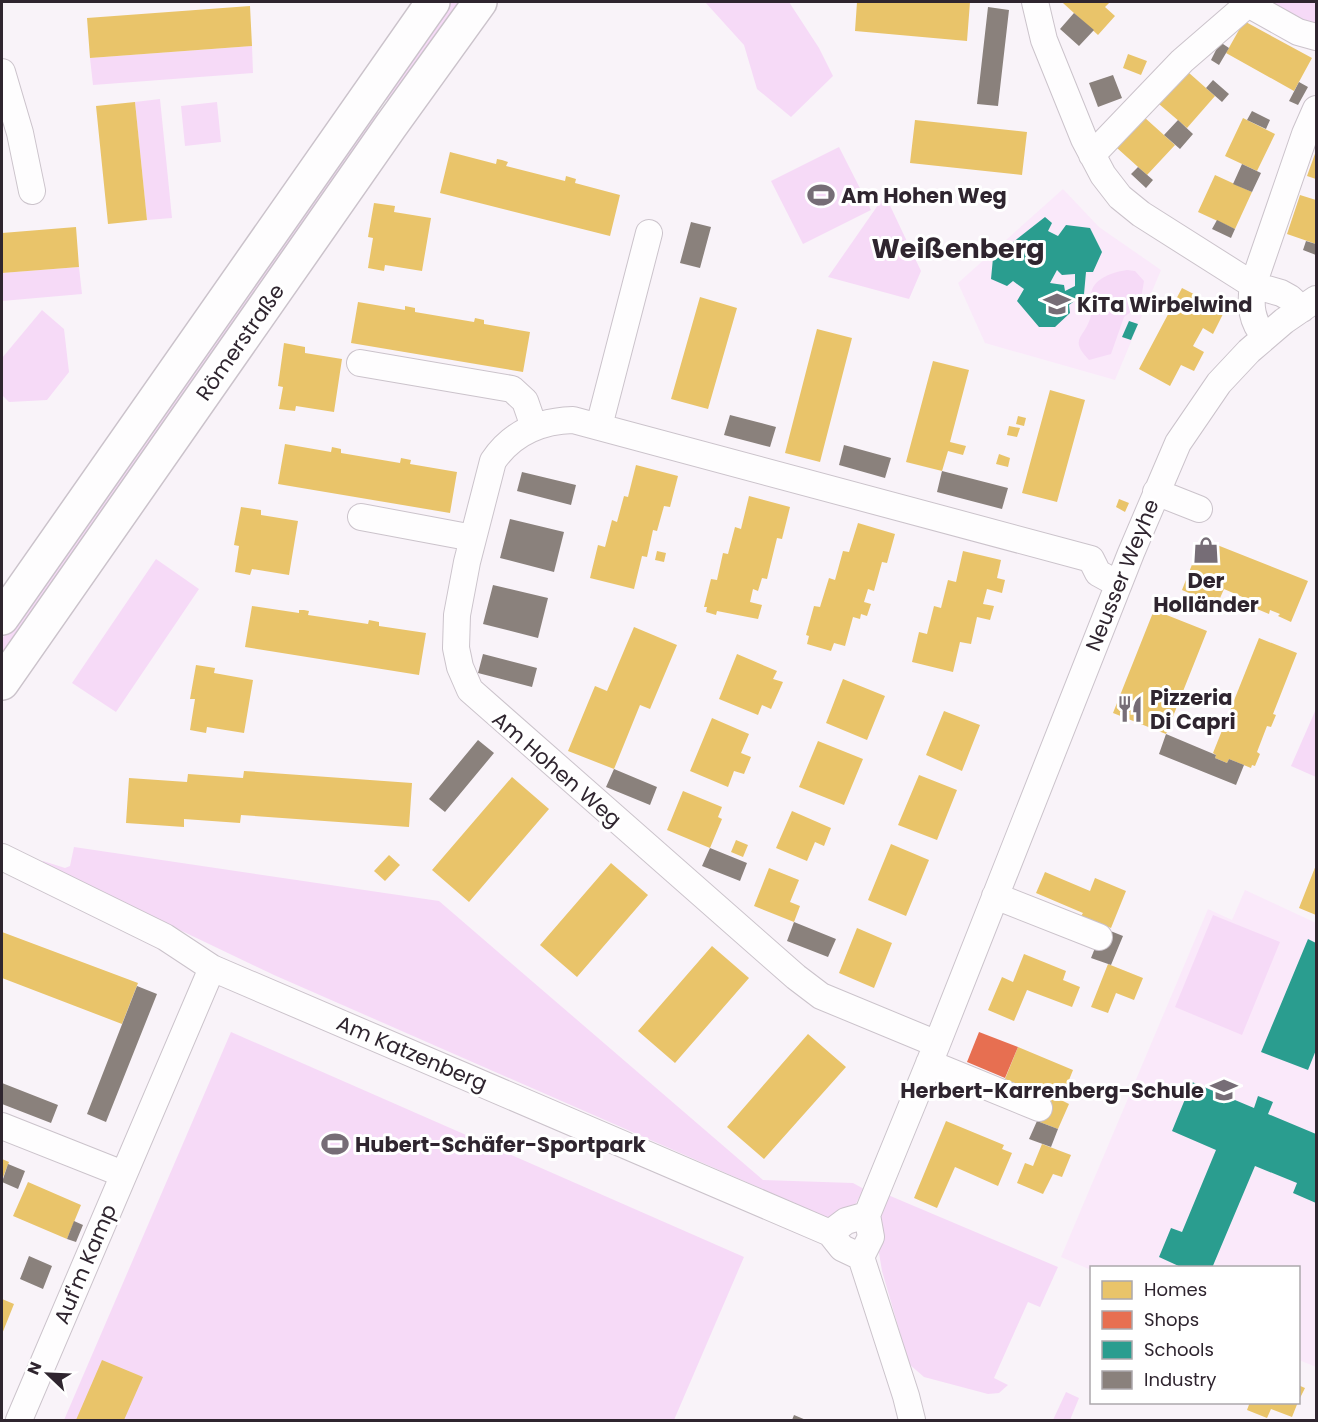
<svg xmlns="http://www.w3.org/2000/svg" width="1318" height="1422" font-family="Poppins,sans-serif">
  <rect width="100%" height="100%" fill="#f9f3f9"/>
  <path fill="#fae9fa" d="M 1063,189 L 1099,227 L 1161,270 L 1115,380 L 985,343 L 958,283 Z
    M 1245,890 L 1316,923 L 1316,1367 L 1299,1360 L 1298,1268 L 1092,1268 L 1091,1270 L 1061,1257 L 1208,909 L 1232,920 Z"/>
  <path fill="#f6daf7" d="M 447,2 L 464,2 L 391,103 L 380,96 Z
    M 705,2 L 789,2 L 819,48 L 833,76 L 791,117 L 757,89 L 744,45 Z
    M 1261,2 L 1316,2 L 1316,30 Z
    M 252,46 L 253,73 L 93,85 L 90,58 Z
    M 160,99 L 172,218 L 147,220 L 135,102 Z
    M 217,102 L 221,142 L 185,146 L 181,106 Z
    M 372,108 L 383,116 L 2,663 L 2,639 Z
    M 839,147 L 871,210 L 803,244 L 771,181 Z
    M 885,195 L 921,271 L 909,299 L 828,277 Z
    M 79,267 L 82,294 L 2,301 L 2,273 Z
    M 1127,270 L 1135,271 L 1144,281 L 1140,305 L 1124,317 L 1111,354 L 1089,360 C 1069,339 1083,339 1090,319 C 1093,310 1090,303 1091,295 C 1092,278 1114,272 1127,270 Z
    M 42,310 L 64,329 L 69,372 L 47,400 L 9,402 L 2,395 L 2,358 Z
    M 156,559 L 199,589 L 116,712 L 72,683 Z
    M 1316,709 L 1316,777 L 1291,766 Z
    M 74,847 L 439,901 L 763,1180 L 853,1183 L 864,1189 L 855,1205 L 828,1219 L 809,1216 L 760,1188 L 274,975 L 42,864 L 43,861 L 65,868 L 70,866 Z
    M 1213,915 L 1280,942 L 1242,1035 L 1175,1007 Z
    M 231,1032 L 744,1257 L 674,1420 L 64,1420 Z
    M 888,1195 L 1058,1267 L 1040,1307 L 1028,1302 L 994,1378 L 1008,1385 L 999,1393 L 988,1394 L 924,1377 L 909,1364 L 882,1271 L 878,1247 L 880,1216 Z
    M 1066,1392 L 1079,1398 L 1070,1420 L 1053,1420 Z"/>
  <path fill="#e9c46a" d="M 857,2 L 970,2 L 967,41 L 855,31 Z
    M 1064,2 L 1110,2 L 1105,7 L 1115,16 L 1098,35 L 1063,3 Z
    M 250,6 L 252,46 L 90,58 L 87,18 Z
    M 1244,21 L 1312,58 L 1294,91 L 1226,53 Z
    M 1128,54 L 1147,61 L 1141,75 L 1123,68 Z
    M 1188,72 L 1215,96 L 1187,128 L 1159,104 Z
    M 135,102 L 147,220 L 108,224 L 96,106 Z
    M 1144,117 L 1175,145 L 1147,175 L 1117,148 Z
    M 1243,118 L 1275,134 L 1257,171 L 1225,156 Z
    M 915,120 L 1027,132 L 1022,175 L 910,163 Z
    M 1316,151 L 1316,179 L 1307,176 Z
    M 450,152 L 496,164 L 497,159 L 502,160 L 508,162 L 506,166 L 565,181 L 566,176 L 576,179 L 575,183 L 620,195 L 610,236 L 440,193 Z
    M 1215,175 L 1252,192 L 1235,229 L 1198,212 Z
    M 1300,195 L 1316,200 L 1316,244 L 1287,234 Z
    M 374,203 L 395,206 L 394,212 L 431,218 L 422,271 L 385,265 L 384,271 L 368,268 L 373,238 L 368,237 Z
    M 76,227 L 79,267 L 2,273 L 2,233 Z
    M 1182,288 L 1225,310 L 1213,334 L 1203,328 L 1193,346 L 1204,352 L 1194,371 L 1181,365 L 1170,386 L 1139,369 Z
    M 700,297 L 737,308 L 708,409 L 671,399 Z
    M 358,302 L 405,310 L 405,306 L 415,308 L 415,312 L 474,322 L 475,318 L 484,320 L 484,324 L 530,332 L 523,372 L 351,343 Z
    M 817,329 L 852,338 L 820,462 L 785,453 Z
    M 284,343 L 305,347 L 305,353 L 342,359 L 334,412 L 296,406 L 295,411 L 279,409 L 283,387 L 278,386 Z
    M 933,361 L 969,370 L 950,442 L 966,446 L 963,455 L 948,451 L 942,471 L 906,462 Z
    M 1050,390 L 1085,400 L 1057,502 L 1022,493 Z
    M 1018,416 L 1026,418 L 1024,426 L 1016,424 Z
    M 1009,426 L 1020,428 L 1017,437 L 1007,435 Z
    M 285,444 L 331,452 L 332,447 L 341,449 L 341,453 L 400,463 L 401,458 L 411,460 L 410,464 L 457,472 L 450,513 L 278,484 Z
    M 999,454 L 1010,458 L 1008,467 L 996,464 Z
    M 636,465 L 678,476 L 670,507 L 664,506 L 657,531 L 653,530 L 647,557 L 642,556 L 634,589 L 590,578 L 598,545 L 605,547 L 612,520 L 617,522 L 624,496 L 628,497 Z
    M 749,496 L 790,507 L 782,539 L 777,538 L 767,579 L 762,578 L 758,591 L 753,589 L 750,602 L 762,605 L 758,619 L 717,611 L 716,615 L 706,612 L 707,607 L 704,607 L 711,579 L 717,580 L 723,553 L 728,554 L 735,527 L 741,529 Z
    M 1119,499 L 1129,503 L 1125,512 L 1116,507 Z
    M 241,507 L 261,510 L 261,515 L 298,521 L 289,575 L 252,569 L 250,575 L 235,572 L 239,546 L 234,545 Z
    M 858,523 L 895,534 L 887,563 L 882,562 L 874,591 L 868,589 L 864,602 L 871,604 L 867,616 L 861,614 L 860,619 L 853,617 L 845,646 L 834,643 L 831,651 L 807,644 L 809,636 L 806,635 L 814,606 L 820,607 L 829,578 L 835,580 L 843,551 L 849,552 Z
    M 1202,539 L 1308,581 L 1291,622 L 1278,616 L 1280,614 L 1270,610 L 1269,614 L 1245,604 L 1247,599 L 1224,589 L 1217,605 L 1182,590 Z
    M 657,551 L 666,553 L 664,562 L 655,560 Z
    M 963,551 L 1001,560 L 997,578 L 1005,580 L 1002,593 L 987,589 L 983,604 L 994,606 L 990,620 L 977,617 L 971,644 L 960,642 L 953,672 L 912,662 L 919,632 L 927,634 L 934,606 L 941,608 L 948,580 L 956,582 Z
    M 252,606 L 299,613 L 299,610 L 304,610 L 309,611 L 308,615 L 368,624 L 369,620 L 379,622 L 379,626 L 426,633 L 419,675 L 245,647 Z
    M 1154,610 L 1207,631 L 1166,734 L 1113,713 Z
    M 634,627 L 677,645 L 650,709 L 640,705 L 614,769 L 568,751 L 595,686 L 607,691 Z
    M 1259,638 L 1297,653 L 1273,714 L 1276,715 L 1271,727 L 1267,726 L 1257,752 L 1260,754 L 1255,766 L 1252,765 L 1251,768 L 1229,759 L 1227,763 L 1215,758 L 1216,755 L 1213,753 Z
    M 737,654 L 777,671 L 773,679 L 783,682 L 771,709 L 762,705 L 758,715 L 719,699 Z
    M 196,665 L 215,668 L 214,673 L 253,680 L 244,733 L 207,727 L 206,733 L 190,730 L 195,699 L 190,699 Z
    M 843,679 L 885,696 L 867,740 L 826,723 Z
    M 944,711 L 980,725 L 962,771 L 926,755 Z
    M 712,718 L 749,734 L 741,753 L 751,757 L 744,774 L 734,771 L 728,787 L 690,771 Z
    M 818,741 L 863,759 L 844,805 L 799,787 Z
    M 244,771 L 412,783 L 409,827 L 241,815 L 240,823 L 184,819 L 184,827 L 126,823 L 129,778 L 187,782 L 188,774 L 243,778 Z
    M 919,775 L 957,790 L 937,840 L 898,825 Z
    M 512,777 L 549,809 L 469,902 L 432,870 Z
    M 683,791 L 722,807 L 718,817 L 722,819 L 710,848 L 667,830 Z
    M 792,811 L 831,828 L 824,846 L 815,842 L 807,861 L 776,848 Z
    M 736,840 L 748,845 L 743,857 L 731,852 Z
    M 891,844 L 929,860 L 906,916 L 868,900 Z
    M 389,855 L 400,865 L 385,881 L 374,871 Z
    M 611,863 L 648,895 L 577,977 L 540,945 Z
    M 1316,865 L 1316,915 L 1299,908 Z
    M 769,868 L 799,880 L 790,902 L 800,906 L 794,922 L 754,906 Z
    M 1045,872 L 1090,891 L 1095,878 L 1126,891 L 1111,928 L 1081,916 L 1083,913 L 1036,893 Z
    M 857,928 L 892,943 L 874,988 L 839,973 Z
    M 2,932 L 138,983 L 122,1024 L 2,978 Z
    M 712,946 L 749,978 L 675,1063 L 638,1031 Z
    M 1024,954 L 1066,971 L 1063,980 L 1080,987 L 1072,1007 L 1027,990 L 1014,1021 L 988,1010 L 1002,977 L 1013,982 Z
    M 1108,964 L 1143,978 L 1134,1000 L 1116,993 L 1108,1013 L 1091,1007 Z
    M 808,1034 L 846,1067 L 764,1159 L 727,1127 Z
    M 1018,1047 L 1073,1070 L 1061,1100 L 1069,1104 L 1058,1129 L 1037,1121 L 1047,1096 L 1005,1079 Z
    M 946,1121 L 1004,1145 L 1002,1149 L 1012,1153 L 998,1186 L 955,1167 L 937,1208 L 914,1198 Z
    M 1042,1144 L 1071,1155 L 1062,1177 L 1053,1174 L 1043,1194 L 1017,1183 L 1025,1163 L 1033,1166 Z
    M 2,1159 L 9,1162 L 2,1180 Z
    M 28,1182 L 81,1205 L 67,1239 L 13,1216 Z
    M 2,1299 L 14,1304 L 2,1334 Z
    M 102,1360 L 143,1377 L 124,1420 L 76,1420 Z
    M 1298,1385 L 1305,1388 L 1298,1402 Z
    M 1250,1402 L 1298,1402 L 1292,1417 L 1271,1409 L 1267,1418 L 1247,1410 Z"/>
  <path fill="#e76f51" d="M 979,1032 L 1018,1047 L 1005,1078 L 967,1062 Z"/>
  <path fill="#2a9d8f" fill-rule="evenodd" d="M 1045,217 L 1052,223 L 1048,231 L 1058,236 L 1066,225 L 1090,228 L 1102,252 L 1093,272 L 1086,272 L 1084,294 L 1069,305 L 1070,313 L 1055,327 L 1039,327 L 1017,301 L 1024,289 L 1013,281 L 1007,286 L 991,279 L 993,258 ZM 1057,270 L 1062,275 L 1075,274 L 1075,286 L 1065,291 L 1064,285 L 1050,283 Z
    M 1129,321 L 1138,324 L 1131,340 L 1122,337 Z
    M 1308,939 L 1316,943 L 1316,1050 L 1308,1070 L 1261,1052 Z
    M 1192,1082 L 1254,1108 L 1258,1096 L 1273,1102 L 1268,1114 L 1316,1134 L 1316,1203 L 1293,1193 L 1297,1183 L 1255,1166 L 1212,1268 L 1183,1268 L 1159,1257 L 1171,1228 L 1182,1232 L 1216,1150 L 1172,1131 Z"/>
  <path fill="#8a817c" d="M 988,7 L 1009,10 L 998,106 L 977,104 Z
    M 1074,13 L 1094,30 L 1079,46 L 1060,29 Z
    M 1220,42 L 1229,48 L 1219,65 L 1211,60 Z
    M 1113,75 L 1122,98 L 1098,107 L 1089,83 Z
    M 1213,80 L 1229,94 L 1222,102 L 1206,88 Z
    M 1299,82 L 1308,87 L 1298,105 L 1289,101 Z
    M 1252,111 L 1270,120 L 1266,129 L 1247,120 Z
    M 1178,120 L 1193,134 L 1180,149 L 1164,135 Z
    M 1242,164 L 1261,173 L 1252,192 L 1233,184 Z
    M 1138,167 L 1153,180 L 1146,188 L 1131,174 Z
    M 1217,220 L 1235,229 L 1231,238 L 1212,229 Z
    M 691,222 L 711,227 L 700,268 L 680,263 Z
    M 1306,241 L 1316,244 L 1316,255 L 1303,250 Z
    M 730,415 L 776,427 L 770,447 L 724,435 Z
    M 844,445 L 891,458 L 885,478 L 839,465 Z
    M 942,471 L 1008,488 L 1002,509 L 937,492 Z
    M 522,472 L 576,485 L 571,505 L 517,491 Z
    M 510,519 L 564,532 L 554,572 L 500,558 Z
    M 493,585 L 548,598 L 538,638 L 483,624 Z
    M 483,654 L 537,668 L 532,687 L 478,673 Z
    M 1166,734 L 1216,755 L 1215,758 L 1227,763 L 1229,759 L 1244,765 L 1236,785 L 1159,754 Z
    M 478,740 L 494,753 L 445,812 L 429,799 Z
    M 614,769 L 657,787 L 650,805 L 606,787 Z
    M 710,848 L 747,863 L 740,881 L 702,866 Z
    M 794,922 L 836,939 L 828,957 L 787,941 Z
    M 1103,928 L 1123,936 L 1111,965 L 1091,958 Z
    M 137,986 L 157,994 L 106,1122 L 87,1114 Z
    M 2,1083 L 58,1105 L 51,1123 L 2,1104 Z
    M 1037,1121 L 1058,1129 L 1051,1147 L 1029,1139 Z
    M 8,1164 L 25,1171 L 18,1189 L 2,1182 Z
    M 74,1221 L 83,1225 L 76,1242 L 67,1239 Z
    M 29,1256 L 52,1266 L 43,1289 L 20,1279 Z
    M 794,1415 L 806,1420 L 792,1420 Z"/>
  <g fill="none" stroke-linecap="round" stroke-linejoin="round">
    <defs>
      <path id="minor" d="M 1035,2 L 1044,40 L 1084,139 L 1103,175 L 1120,197 L 1141,214 L 1253,285 L 1281,293 L 1290,298 L 1302,309
        M 2,72 L 20,133 L 32,191
        M 1092,155 L 1182,61 L 1248,4 L 1298,32 L 1316,37
        M 1265,337 C 1251,321 1250,305 1253,285 L 1305,134 L 1316,109
        M 360,363 L 512,389 L 525,401 L 534,427
        M 599,426 L 649,233
        M 1156,492 L 1199,509
        M 361,517 L 473,538
        M 2,857 L 165,937 L 212,968 L 830,1233 L 842,1248 L 861,1257
        M 995,896 L 1099,937
        M 937,1044 L 821,996 L 796,977 L 470,690 L 460,667 L 456,648 L 457,615 L 467,562 L 493,461 C 512,433 540,421 573,420 L 1091,559 L 1098,573 L 1118,584
        M 929,1063 L 1039,1108
        M 2,1126 L 123,1174
        M 830,1233 L 846,1221 L 867,1215
        M 19,1420 L 212,968
        M 912,1420 L 906,1396 L 861,1257 L 871,1237 L 867,1215 L 937,1044 L 1131,553 L 1178,443 L 1219,383 L 1249,351 L 1284,321 L 1316,299"/>
      <path id="major" d="M 2,618 L 433,2
        M 2,683 L 390,127 L 480,2"/>
    </defs>
    <use href="#minor" stroke="#cbc3cb" stroke-width="28"/>
    <use href="#major" stroke="#cbc3cb" stroke-width="36"/>
    <use href="#minor" stroke="#fefdfe" stroke-width="26"/>
    <use href="#major" stroke="#fefdfe" stroke-width="33"/>
  </g>
  <defs>
    <symbol id="stadium-bare" viewBox="-9 -9 18 18"><path d="M0-5a6.5 5 0 1 0 0 10a6.5 5 0 1 0 0-10ZM-3.5-1.8h7v3.6h-7Z" fill="#766d76" stroke="#fff" stroke-width="2.5" paint-order="stroke"/></symbol>
    <symbol id="school-bare" viewBox="-9 -9 18 18"><path d="M0-5L7-2L0 1L-7-2ZM-4 1L0 2.5L4 1V4Q0 6-4 4Z" fill="#766d76" stroke="#fff" stroke-width="2.5" paint-order="stroke"/></symbol>
    <symbol id="shop-bare" viewBox="-9 -9 18 18"><path d="M-5-2.5h2.3a2.7 3.5 0 0 1 5.4 0H5L5.5 6h-11ZM-1.5-2.5h3a1.5 2.3 0 0 0-3 0Z" fill="#766d76" stroke="#fff" stroke-width="2.5" paint-order="stroke"/></symbol>
    <symbol id="restaurant-bare" viewBox="-9 -9 18 18"><path d="M-5-6h1v4h1v-4h1v4h1v-4h1v5L-1.5 .5V6h-2V.5L-5-1ZM5-6V6H3V1.5H1.5Q1.5-4 5-6Z" fill="#766d76" stroke="#fff" stroke-width="2.5" paint-order="stroke"/></symbol>
  </defs>
  <g fill-rule="evenodd">
    <use href="#stadium-bare" x="802" y="176" width="38" height="38"/>
    <use href="#school-bare" x="1038" y="285" width="38" height="38"/>
    <use href="#shop-bare" x="1187" y="531" width="38" height="38"/>
    <use href="#restaurant-bare" x="1111" y="690" width="38" height="38"/>
    <use href="#school-bare" x="1205" y="1071" width="38" height="38"/>
    <use href="#stadium-bare" x="316" y="1125" width="38" height="38"/>
  </g>
  <g text-anchor="middle" dominant-baseline="central" stroke-width="6" stroke-linejoin="round" paint-order="stroke">
    <g font-size="21" font-weight="bold" fill="#2f252f" stroke="#fff" text-anchor="start">
      <text x="841" y="195">Am Hohen Weg</text>
      <text x="1077" y="304">KiTa Wirbelwind</text>
      <text x="1206" y="580" text-anchor="middle">Der<tspan x="1206" dy="24">Holländer</tspan></text>
      <text x="1150" y="697">Pizzeria<tspan x="1150" dy="24">Di Capri</tspan></text>
      <text x="1204" y="1090" text-anchor="end">Herbert-Karrenberg-Schule</text>
      <text x="355" y="1144">Hubert-Schäfer-Sportpark</text>
    </g>
    <g font-size="21" fill="#2f252f" stroke="#fff">
      <text transform="translate(240 342) rotate(-55)">Römerstraße</text>
      <text transform="translate(1122 575) rotate(-68)">Neusser Weyhe</text>
      <text transform="translate(557 769) rotate(41)">Am Hohen Weg</text>
      <text transform="translate(412 1053) rotate(23)">Am Katzenberg</text>
      <text transform="translate(85 1264) rotate(-67)">Auf'm Kamp</text>
    </g>
    <g font-size="27" font-weight="bold" fill="#2f252f" stroke="#fff">
      <text x="958" y="248">Weißenberg</text>
    </g>
  </g>
  <rect width="1318" height="1422" fill="none" stroke="#2f252f" stroke-width="6"/>
  <rect x="1090" y="1266" width="210" height="138" fill="#ffffff" stroke="#aca8ac" stroke-width="1.5"/>
  <rect x="1102" y="1281" width="30" height="18" fill="#e9c46a" stroke="#aca8ac" stroke-width="1.5"/>
  <text x="1144" y="1296" font-size="18" fill="#2f252f">Homes</text>
  <rect x="1102" y="1311" width="30" height="18" fill="#e76f51" stroke="#aca8ac" stroke-width="1.5"/>
  <text x="1144" y="1326" font-size="18" fill="#2f252f">Shops</text>
  <rect x="1102" y="1341" width="30" height="18" fill="#2a9d8f" stroke="#aca8ac" stroke-width="1.5"/>
  <text x="1144" y="1356" font-size="18" fill="#2f252f">Schools</text>
  <rect x="1102" y="1371" width="30" height="18" fill="#8a817c" stroke="#aca8ac" stroke-width="1.5"/>
  <text x="1144" y="1386" font-size="18" fill="#2f252f">Industry</text>
  <g transform="translate(48 1374) rotate(293)" stroke="#ffffff" stroke-width="4.5" paint-order="stroke">
  <path d="M0-4.5L10 22L0 15L-10 22Z" fill="#2f252f"/>
  <text y="-9" font-size="16" font-weight="bold" text-anchor="middle" fill="#2f252f">N</text>
  </g>
</svg>
